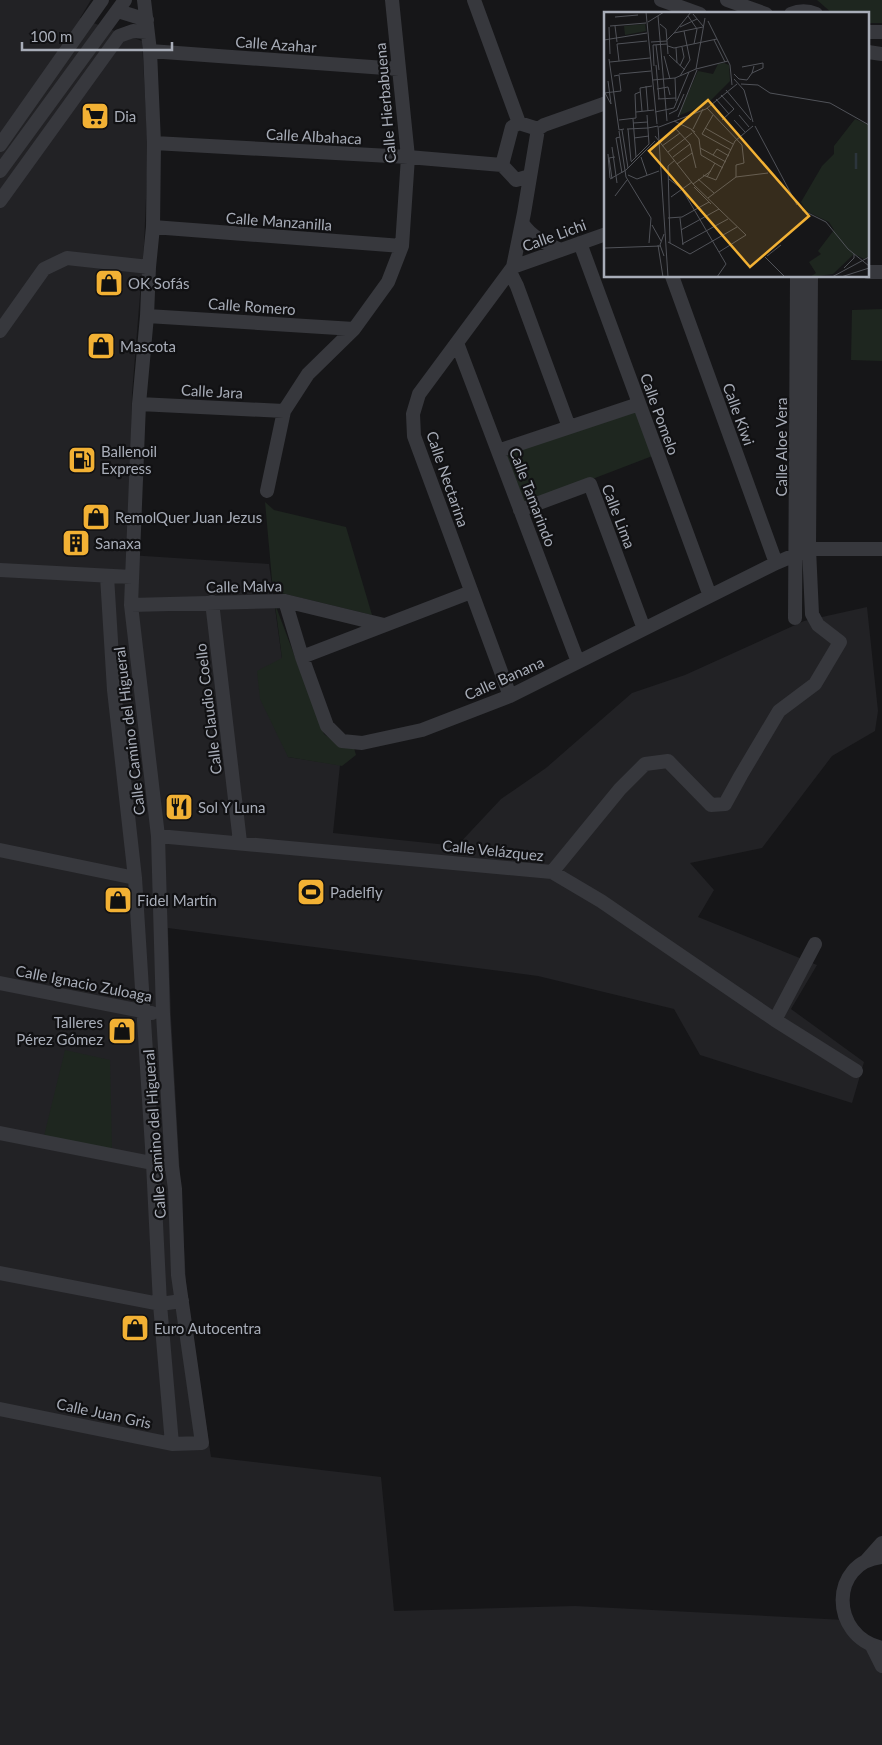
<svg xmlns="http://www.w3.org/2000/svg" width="882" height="1745" font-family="Lato,sans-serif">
  <rect width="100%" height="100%" fill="#161618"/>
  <path fill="#222225" d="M 0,0 L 91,0 L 80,18 L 142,41 L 148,152 L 144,245 L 132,394 L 129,555 L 269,564 L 282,659 L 288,757 L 340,765 L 333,833 L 457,846 L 501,799 L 546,768 L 632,693 L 685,675 L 804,621 L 867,607 L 878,711 L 875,731 L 832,756 L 762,848 L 690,863 L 714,890 L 698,917 L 817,965 L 791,1009 L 864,1062 L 852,1103 L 700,1055 L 674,1009 L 538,976 L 168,928 L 171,1017 L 187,1299 L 211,1457 L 381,1477 L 394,1611 L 575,1606 L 845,1620 L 882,1666 L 882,1745 L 0,1745 Z"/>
  <path fill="#1e261f" d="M 817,0 L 882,0 L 882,23 L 868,23 L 868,14 L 833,14 Z
    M 882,309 L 882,361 L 851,360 L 852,310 Z
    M 637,407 L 655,455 L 522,506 L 503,453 Z
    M 265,502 L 274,510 L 346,527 L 372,615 L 273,591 Z
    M 275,604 L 324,734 L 341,747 L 354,748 L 356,755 L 342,766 L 288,757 L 260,699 L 257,671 L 282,658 Z
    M 65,1050 L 110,1060 L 112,1149 L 44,1136 Z"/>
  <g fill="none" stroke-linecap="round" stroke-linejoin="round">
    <path stroke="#37383d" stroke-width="14" d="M 474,0 L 519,123
      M 661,0 L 700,14
      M 727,0 L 766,14
      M 118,11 L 147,20
      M 791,14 C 800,10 807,10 816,14
      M 868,32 L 882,32
      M 150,51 L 399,69
      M 868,52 L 882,54
      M 538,129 L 544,125 L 606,103
      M 154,143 L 408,157 L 502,165
      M 0,145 L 102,0
      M 0,171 L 125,0
      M 0,201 L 119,36 L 133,31 L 147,32
      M 522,223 C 532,238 545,243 561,250
      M 153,227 L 402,246
      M 580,243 L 710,596
      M 513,267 L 606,234
      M 510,272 L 517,286 L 569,427
      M 868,272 L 882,272
      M 672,276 L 776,563
      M 147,316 L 354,329
      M 0,331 L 44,269 L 67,258 L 149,267
      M 457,343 L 578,662
      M 139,404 L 284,411
      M 498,451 L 639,404
      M 267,491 L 284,411 L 308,374 L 354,329 L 388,282 L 402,246 L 408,157 L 392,0
      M 520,510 L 590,484 L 644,629
      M 0,570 L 132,577
      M 107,576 L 114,690 L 135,878 L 153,1163 L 160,1304 L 172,1444
      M 285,601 L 302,657 L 327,726 L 342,741 L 362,743 L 422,730 L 510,696 L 776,563 L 809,549 L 882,549
      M 212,602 L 240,842
      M 131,605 L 285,601 L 384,625
      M 795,618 L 797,276
      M 302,657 L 471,592
      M 510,696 L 414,436 L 413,414 L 419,394 L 513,267 L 524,213 L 538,129 L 519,123 L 512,127 L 502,165 L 516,180 L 530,176
      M 158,836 L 552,872 L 601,901 L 775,1020 L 856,1071
      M 0,850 L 135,878
      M 552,872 L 620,789 L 645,764 L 668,761 L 711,805 L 725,804 L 741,775 L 779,711 L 815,684 L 840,642 L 818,625 L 812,614 L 809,549 L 811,276
      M 0,983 L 152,1013
      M 775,1020 L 815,944
      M 0,1133 L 162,1165
      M 0,1273 L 160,1304 L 182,1301
      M 0,1409 L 172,1444 L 202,1443 L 178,1275 L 175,1189 L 172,1167 L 163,1014 L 158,836 L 131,605 L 139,404 L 147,316 L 149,267 L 153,227 L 154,143 L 150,51 L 144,0
      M 882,1557 C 830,1562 829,1636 882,1648
      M 866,1561 L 882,1543
      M 872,1646 L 882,1666"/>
  </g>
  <defs>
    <symbol id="supermarket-square" viewBox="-11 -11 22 22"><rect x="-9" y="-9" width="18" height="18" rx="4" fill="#f2b134" stroke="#111113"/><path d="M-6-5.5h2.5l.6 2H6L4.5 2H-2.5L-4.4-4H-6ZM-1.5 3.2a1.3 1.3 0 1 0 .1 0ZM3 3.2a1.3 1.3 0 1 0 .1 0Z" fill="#111"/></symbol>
    <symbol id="shop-square" viewBox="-11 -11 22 22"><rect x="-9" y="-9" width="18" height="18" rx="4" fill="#f2b134" stroke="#111113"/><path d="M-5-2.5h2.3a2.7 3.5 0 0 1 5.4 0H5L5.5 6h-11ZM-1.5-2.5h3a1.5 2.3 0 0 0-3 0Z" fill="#111"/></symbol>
    <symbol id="fuel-square" viewBox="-11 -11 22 22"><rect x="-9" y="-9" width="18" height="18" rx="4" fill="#f2b134" stroke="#111113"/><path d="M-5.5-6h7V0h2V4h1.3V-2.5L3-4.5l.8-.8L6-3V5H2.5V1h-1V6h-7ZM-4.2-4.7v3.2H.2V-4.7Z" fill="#111"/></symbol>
    <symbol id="building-square" viewBox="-11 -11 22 22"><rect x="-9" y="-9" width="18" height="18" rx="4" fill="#f2b134" stroke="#111113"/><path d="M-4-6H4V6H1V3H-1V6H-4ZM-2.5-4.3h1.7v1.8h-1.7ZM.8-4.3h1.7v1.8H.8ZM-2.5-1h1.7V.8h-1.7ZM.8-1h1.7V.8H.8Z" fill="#111"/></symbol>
    <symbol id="restaurant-square" viewBox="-11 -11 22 22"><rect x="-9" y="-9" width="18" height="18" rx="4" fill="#f2b134" stroke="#111113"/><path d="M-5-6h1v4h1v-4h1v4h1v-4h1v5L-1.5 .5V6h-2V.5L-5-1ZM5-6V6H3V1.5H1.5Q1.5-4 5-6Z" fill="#111"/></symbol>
    <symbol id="stadium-square" viewBox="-11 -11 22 22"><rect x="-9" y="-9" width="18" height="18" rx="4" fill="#f2b134" stroke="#111113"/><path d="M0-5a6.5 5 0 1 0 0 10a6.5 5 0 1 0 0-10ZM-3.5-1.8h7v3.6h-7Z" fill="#111"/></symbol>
  </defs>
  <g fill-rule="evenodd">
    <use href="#supermarket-square" x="79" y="100" width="32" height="32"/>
    <use href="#shop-square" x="93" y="267" width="32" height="32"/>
    <use href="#shop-square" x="85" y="330" width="32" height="32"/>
    <use href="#fuel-square" x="66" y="444" width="32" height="32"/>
    <use href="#shop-square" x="80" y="501" width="32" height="32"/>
    <use href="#building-square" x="60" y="527" width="32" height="32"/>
    <use href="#restaurant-square" x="163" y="791" width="32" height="32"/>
    <use href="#stadium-square" x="295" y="876" width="32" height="32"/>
    <use href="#shop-square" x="102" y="884" width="32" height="32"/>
    <use href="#shop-square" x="106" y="1015" width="32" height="32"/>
    <use href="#shop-square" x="119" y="1312" width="32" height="32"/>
  </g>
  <g text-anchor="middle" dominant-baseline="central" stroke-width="4.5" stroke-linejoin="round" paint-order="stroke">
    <g font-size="15" fill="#a8adb8" stroke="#111113">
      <text transform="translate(276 44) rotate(4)">Calle Azahar</text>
      <text transform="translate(385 103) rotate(-95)">Calle Hierbabuena</text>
      <text transform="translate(314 136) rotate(3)">Calle Albahaca</text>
      <text transform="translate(279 221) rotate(4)">Calle Manzanilla</text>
      <text transform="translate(554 235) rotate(-20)">Calle Lichi</text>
      <text transform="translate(252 306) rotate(4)">Calle Romero</text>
      <text transform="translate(212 391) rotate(3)">Calle Jara</text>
      <text transform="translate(660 414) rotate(70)">Calle Pomelo</text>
      <text transform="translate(739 414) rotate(70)">Calle Kiwi</text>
      <text transform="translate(781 447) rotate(-90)">Calle Aloe Vera</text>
      <text transform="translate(448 479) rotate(71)">Calle Nectarina</text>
      <text transform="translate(533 497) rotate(69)">Calle Tamarindo</text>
      <text transform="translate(619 516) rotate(69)">Calle Lima</text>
      <text transform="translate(244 586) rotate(-1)">Calle Malva</text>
      <text transform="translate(504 678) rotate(-24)">Calle Banana</text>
      <text transform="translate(208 709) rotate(-97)">Calle Claudio Coello</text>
      <text transform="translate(129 731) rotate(-97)">Calle Camino del Higueral</text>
      <text transform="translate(493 850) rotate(6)">Calle Velázquez</text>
      <text transform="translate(84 983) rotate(11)">Calle Ignacio Zuloaga</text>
      <text transform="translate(154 1134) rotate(-94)">Calle Camino del Higueral</text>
      <text transform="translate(104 1413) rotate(12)">Calle Juan Gris</text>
    </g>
    <g font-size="15" fill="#a8adb8" stroke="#111113" text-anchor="start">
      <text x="114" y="116">Dia</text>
      <text x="128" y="283">OK Sofás</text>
      <text x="120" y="346">Mascota</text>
      <text x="101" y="451">Ballenoil<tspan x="101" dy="17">Express</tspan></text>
      <text x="115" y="517">RemolQuer Juan Jezus</text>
      <text x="95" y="543">Sanaxa</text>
      <text x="198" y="807">Sol Y Luna</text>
      <text x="330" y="892">Padelfly</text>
      <text x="137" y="900">Fidel Martín</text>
      <text x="103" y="1022" text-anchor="end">Talleres<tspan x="103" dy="17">Pérez Gómez</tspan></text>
      <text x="154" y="1328">Euro Autocentra</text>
    </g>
  </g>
  <g transform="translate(604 12)">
    <rect width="265" height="265" fill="#161618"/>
    <path d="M 41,12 L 42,19 L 21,23 L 20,14 ZM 120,51 L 125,53 L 126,69 L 103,92 L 74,104 L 94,59 L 109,62 L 114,52 ZM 251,107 L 265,113 L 265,244 L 260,247 L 250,242 L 229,262 L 206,265 L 212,261 L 205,250 L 217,242 L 214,239 L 230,218 L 225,210 L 202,199 L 197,190 L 218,154 L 230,142 L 230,134 Z" fill="#1e261f"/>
    <path fill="none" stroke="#2c353c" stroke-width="2.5" d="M 252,141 L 252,157"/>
    <path fill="none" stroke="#505258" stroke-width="1" d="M 42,0 L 53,112M 89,2 L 99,14M 54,4 L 63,109M 84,4 L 93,17 L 90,32M 11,5 L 34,3M 101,6 L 92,57 L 124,49M 104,9 L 126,53 L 128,73M 44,10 L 60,0M 56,12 L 62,17 L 64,42M 6,14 L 42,11M 11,14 L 13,30M 5,15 L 6,42M 76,15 L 93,7M 70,21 L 87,0M 0,28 L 43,21M 63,28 L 70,21 L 99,15M 110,28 L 121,50M 47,30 L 63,29M 13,32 L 43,29M 13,32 L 15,49M 52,33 L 55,58M 64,34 L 70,36 L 113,27M 72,36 L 73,51M 65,43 L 81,58M 60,44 L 66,67M 5,47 L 15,118 L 20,117M 6,50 L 46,46M 52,53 L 55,87M 50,54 L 49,33 L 63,32M 76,54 L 80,45 L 78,35M 138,55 L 159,51 L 159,56 L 148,61 L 150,54M 15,62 L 47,59M 130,62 L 135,67 L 143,68 L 148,61M 76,64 L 86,48 L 80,19M 71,66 L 72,89M 130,67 L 140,78 L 149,110M 49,68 L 71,66 L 92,57M 137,72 L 154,73 L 166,81 L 226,91 L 265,113M 42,74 L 44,99M 53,77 L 64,75 L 66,83M 122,78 L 147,108M 0,81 L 17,79 L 15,63 L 10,64M 1,81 L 7,92 L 4,69M 117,83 L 130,97 L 118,108M 54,87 L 72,86M 112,87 L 125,102M 108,91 L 120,106M 103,96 L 138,133 L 140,151 L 132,153 L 132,165M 38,99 L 36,76 L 48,74M 32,100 L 50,98M 51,100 L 70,96 L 85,60M 65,102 L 73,98 L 80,82M 135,103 L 145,115M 74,105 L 93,58M 29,107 L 32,145M 15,108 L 32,106 L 31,82 L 36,80M 130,108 L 141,120M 70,109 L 87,117M 29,111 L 44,110M 125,112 L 136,124M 151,114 L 193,193M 55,115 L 102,97 L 133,72M 44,116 L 54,114 L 64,265M 101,116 L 129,132M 23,117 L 44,116M 24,117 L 27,149M 89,117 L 99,97M 18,118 L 24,156M 15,119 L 22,165 L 47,206 L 45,231M 91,120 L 87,117 L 95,127 L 97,143 L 119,156M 98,122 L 127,138M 98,122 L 109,103M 51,124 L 89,172 L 142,223 L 115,240M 16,125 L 12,126 L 18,161M 30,126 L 45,124M 55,130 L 71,116 L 86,132 L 92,156M 58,134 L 76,121M 8,135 L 13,171M 96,136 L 122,150M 64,140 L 88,121M 4,142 L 6,166M 109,143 L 113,137 L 125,144M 37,145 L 43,163M 69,145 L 86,132M 27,150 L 45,132 L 43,103M 73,152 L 88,141M 24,163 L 33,167 L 55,159M 99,163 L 112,168 L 131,129 L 149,114M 103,165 L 111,151M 6,167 L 22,158 L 51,129M 8,167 L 5,146 L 11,145M 65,167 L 78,177 L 122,252 L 113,265M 94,167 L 110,181M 89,172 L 107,159M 90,175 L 107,192M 11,184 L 23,168M 67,185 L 88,170M 104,186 L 132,165 L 164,161M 198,198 L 222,210 L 244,237 L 265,254M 0,199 L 0,224M 64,206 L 78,205 L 105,190M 76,206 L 79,233M 48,213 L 57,229M 77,218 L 115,197M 60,222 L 56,233 L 60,244M 64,230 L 86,242 L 133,215M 66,231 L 64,154 L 71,148M 78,232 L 124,207M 54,233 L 59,265M 1,236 L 57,234M 163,244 L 177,233M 161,245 L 181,265M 240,256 L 250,246 L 250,242M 228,265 L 265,245M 237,265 L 265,256"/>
    <path fill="#f2b134" fill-opacity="0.15" stroke="#f2b134" stroke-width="2.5" d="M 104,88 L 205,204 L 146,255 L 45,139 Z"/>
    <rect width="265" height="265" fill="none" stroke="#a8adb8" stroke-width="2.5"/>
  </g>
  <path d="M22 42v8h150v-8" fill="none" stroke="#a8adb8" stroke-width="2.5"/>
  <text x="30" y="42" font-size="15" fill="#a8adb8" stroke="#111113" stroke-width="4" paint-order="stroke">100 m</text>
</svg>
